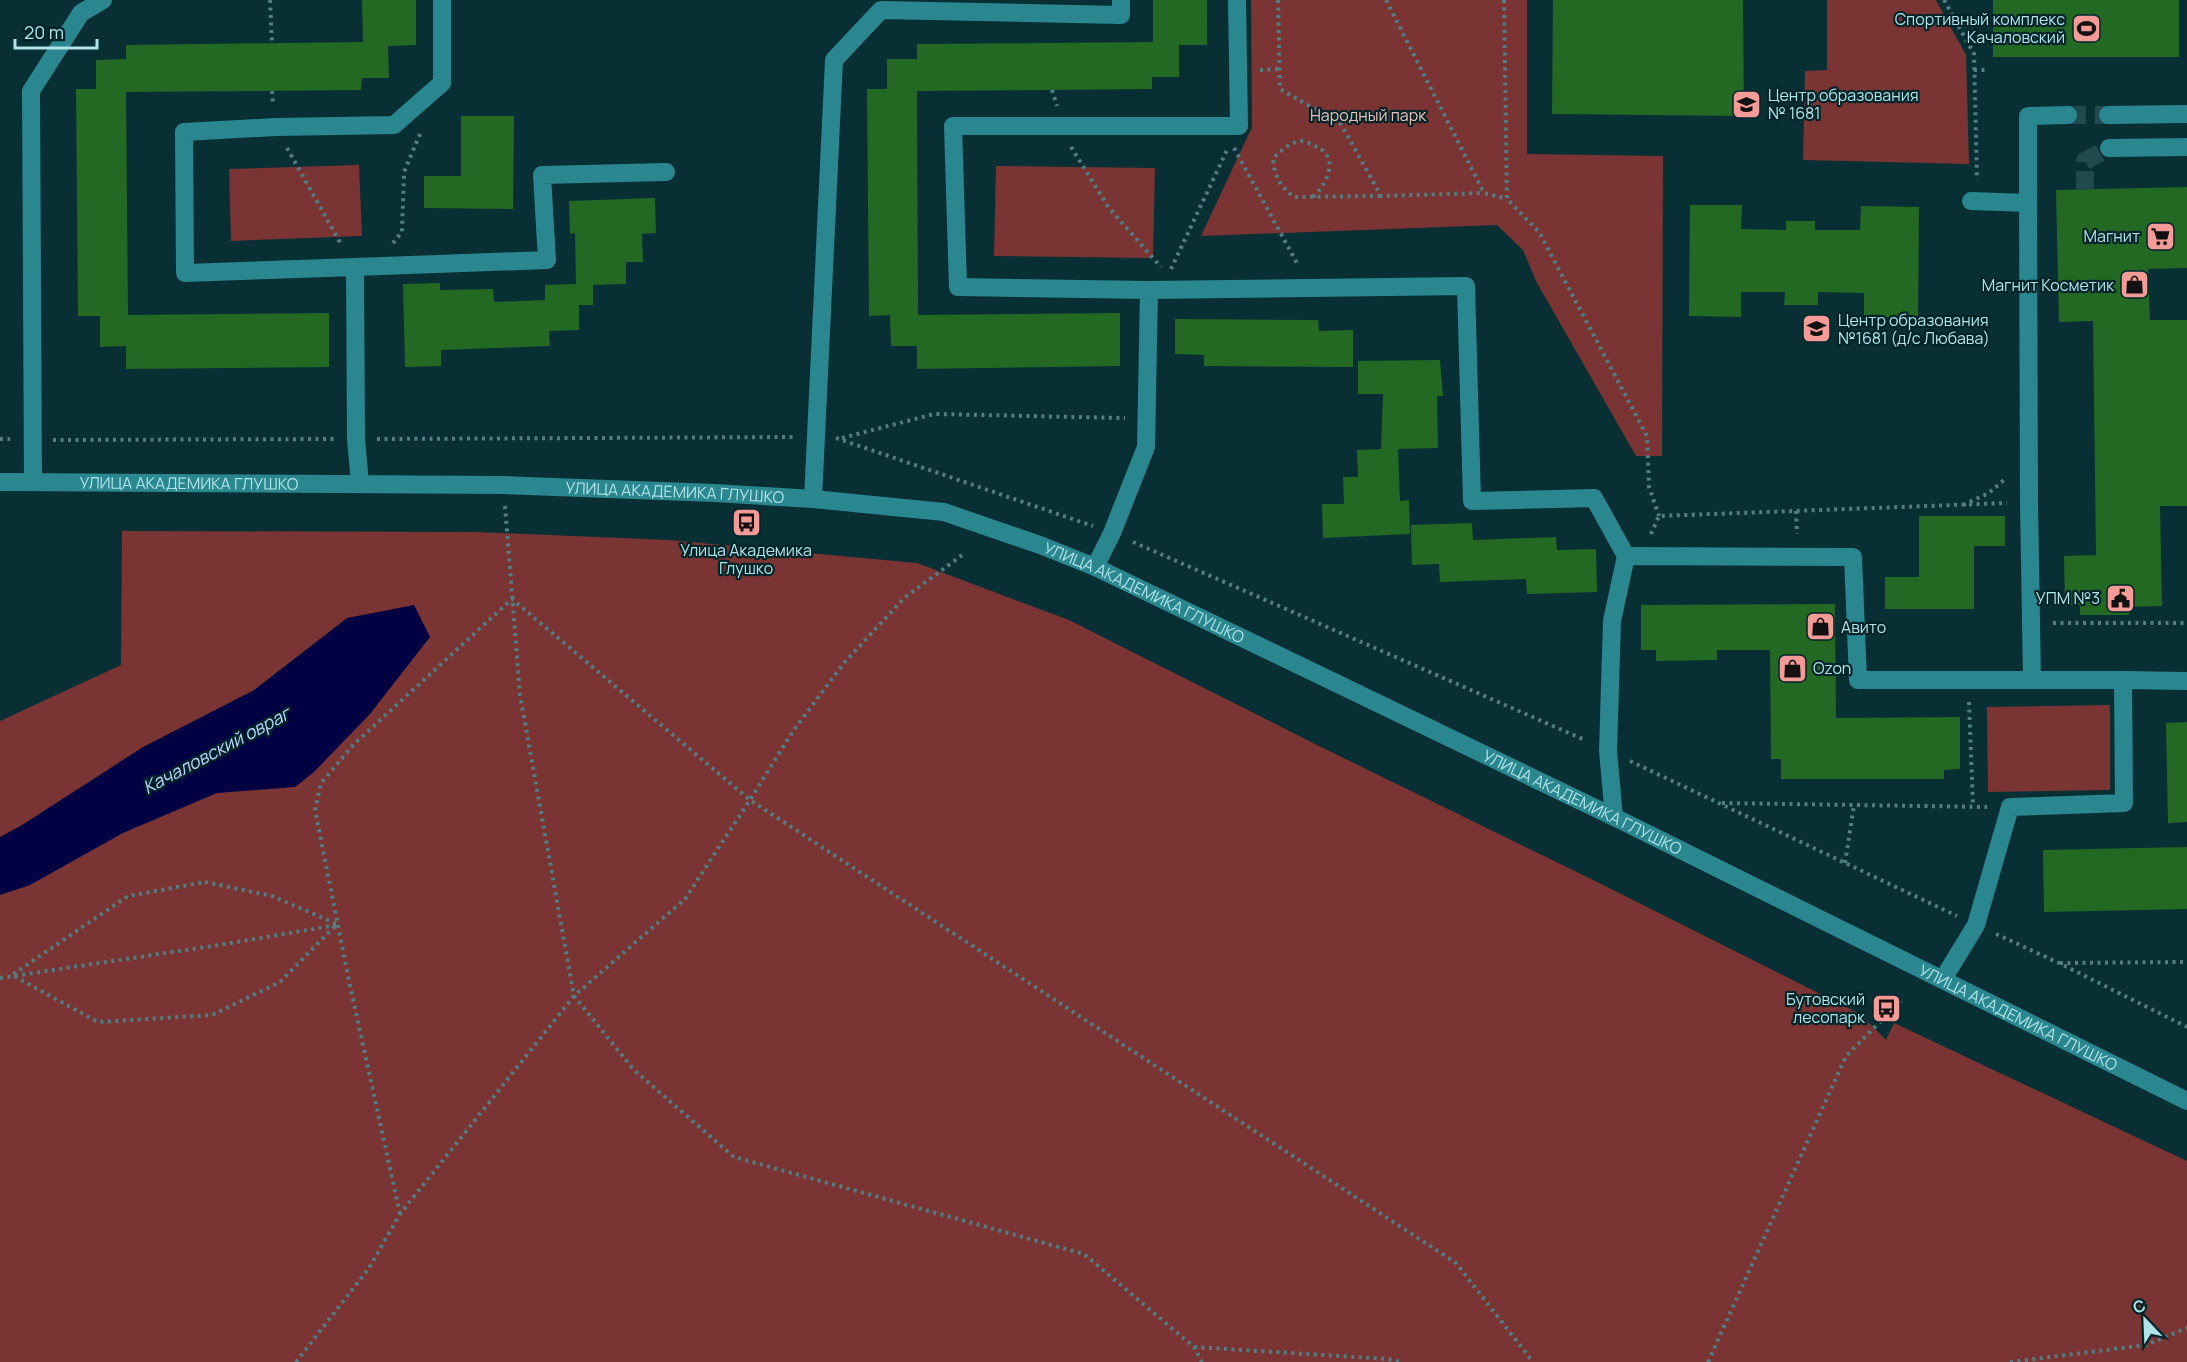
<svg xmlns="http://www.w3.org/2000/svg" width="2187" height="1362" font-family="Manrope,sans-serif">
  <rect width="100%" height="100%" fill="#082f33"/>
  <path fill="#7a3433" d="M 1251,0 L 1527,0 L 1527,154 L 1663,156 L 1662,456 L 1636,456 L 1537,283 L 1523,250 L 1497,225 L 1201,236 L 1252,127 Z
    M 1827,0 L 1936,0 L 1966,55 L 1969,164 L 1803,160 L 1805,71 L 1827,70 Z
    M 359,165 L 362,236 L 231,241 L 229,169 Z
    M 996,166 L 1155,168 L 1153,258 L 994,256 Z
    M 122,531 L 476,532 L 668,540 L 917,563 L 1069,620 L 1319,746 L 1593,880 L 1860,1014 L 1886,1040 L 1894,1023 L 2187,1161 L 2187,1362 L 0,1362 L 0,721 L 121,665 Z
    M 2110,705 L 2110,790 L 1988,792 L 1987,707 Z"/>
  <path fill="#000043" d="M 414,605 L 430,637 L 370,714 L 314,772 L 295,787 L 217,793 L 123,833 L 30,885 L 0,895 L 0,837 L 22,825 L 143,747 L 254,690 L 347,618 Z"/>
  <path fill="#246923" d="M 362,0 L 416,0 L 416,45 L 388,46 L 389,78 L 362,78 L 361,90 L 126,92 L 128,315 L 329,313 L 329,367 L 126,369 L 126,346 L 100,347 L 100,316 L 78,316 L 76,89 L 96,89 L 96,60 L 126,59 L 126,45 L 363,42 Z
    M 1153,0 L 1207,0 L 1207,45 L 1179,45 L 1179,77 L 1152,77 L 1152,89 L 917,91 L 918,315 L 1120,313 L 1120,366 L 917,369 L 917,346 L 891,346 L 890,315 L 869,316 L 867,89 L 887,89 L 887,59 L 917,59 L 917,44 L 1153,42 Z
    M 1553,0 L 1743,0 L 1744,116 L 1552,114 Z
    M 1993,0 L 2179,0 L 2179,57 L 1993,57 Z
    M 461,116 L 514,116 L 513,209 L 424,208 L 424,176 L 461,176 Z
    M 2187,187 L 2187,268 L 2148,269 L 2150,320 L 2187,320 L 2187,506 L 2160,506 L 2162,606 L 2129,607 L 2129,615 L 2080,615 L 2080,605 L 2065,606 L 2064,556 L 2096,555 L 2093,321 L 2059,322 L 2056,190 Z
    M 655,198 L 656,233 L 642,234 L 643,262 L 626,262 L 626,284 L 593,285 L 593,305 L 579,305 L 579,330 L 549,331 L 550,346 L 441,350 L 441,366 L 405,367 L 403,284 L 440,283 L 440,290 L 493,289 L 494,302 L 545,300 L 545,285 L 576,284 L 575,233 L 570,234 L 569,201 Z
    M 1690,205 L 1742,205 L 1741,229 L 1786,230 L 1786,221 L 1815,221 L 1815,230 L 1860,230 L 1861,206 L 1919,207 L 1918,318 L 1864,317 L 1864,293 L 1818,292 L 1818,305 L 1784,305 L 1785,292 L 1741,292 L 1741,317 L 1689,316 Z
    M 1175,319 L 1318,320 L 1319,331 L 1353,330 L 1353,367 L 1204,366 L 1204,355 L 1175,354 Z
    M 1440,360 L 1443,396 L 1437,396 L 1438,448 L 1398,449 L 1400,501 L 1409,500 L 1410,534 L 1323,538 L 1322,504 L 1344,504 L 1343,477 L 1358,477 L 1357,450 L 1381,449 L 1383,394 L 1358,394 L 1358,361 Z
    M 1919,516 L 2005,516 L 2005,546 L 1974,546 L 1974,609 L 1885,609 L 1885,577 L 1919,577 Z
    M 1472,523 L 1473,540 L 1556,537 L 1557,550 L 1596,549 L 1597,592 L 1527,594 L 1526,579 L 1440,582 L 1439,564 L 1412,565 L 1411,525 Z
    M 1835,604 L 1836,718 L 1960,717 L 1960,769 L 1944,770 L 1944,779 L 1781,779 L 1781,759 L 1771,759 L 1770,650 L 1717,650 L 1717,660 L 1656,661 L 1656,650 L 1641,650 L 1641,605 Z
    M 2187,722 L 2187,822 L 2168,823 L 2166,723 Z
    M 2187,847 L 2187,909 L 2044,912 L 2043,850 Z"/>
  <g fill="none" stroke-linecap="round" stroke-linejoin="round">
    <path stroke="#214a4e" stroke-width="18" stroke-dasharray="18 9" stroke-linecap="butt" d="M 2068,115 L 2108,115
      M 2085,189 L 2085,161 L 2109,148"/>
    <path stroke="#527f83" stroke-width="4" stroke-dasharray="3 4.5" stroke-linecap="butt" d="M 270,0 L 272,44
      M 1278,0 L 1280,89 L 1341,124 L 1381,196 L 1484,193
      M 1386,0 L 1484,193 L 1507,199
      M 1504,0 L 1507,199 L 1539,232 L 1647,436 L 1649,487 L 1659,516
      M 1944,0 L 1974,54 L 1977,180
      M 1260,70 L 1280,69
      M 1974,70 L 1988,70
      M 1052,90 L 1057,106
      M 272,91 L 273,105
      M 1071,147 L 1109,208 L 1161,267
      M 287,148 L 342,246
      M 1234,148 L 1298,265
      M 1313,197 C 1328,183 1340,156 1315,146 C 1311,144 1305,141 1301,141 C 1290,142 1281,151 1273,158 C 1274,176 1280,186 1294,197 L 1381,196
      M 393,243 L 402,232 L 404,172 L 420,134
      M 1171,269 L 1228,148
      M 836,438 L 1093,526
      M 842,438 L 934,414 L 1125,418
      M 0,439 L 10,439
      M 377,439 L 796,437
      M 53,440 L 334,439
      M 1963,505 L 1989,493 L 2006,478
      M 505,506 L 520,695 L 574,996 L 634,1070 L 734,1157 L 1084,1254 L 1194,1347 L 1202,1362
      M 1796,511 L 1797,534
      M 1651,534 L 1659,516 L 2007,503
      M 1133,542 L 1585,740
      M 2053,623 L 2187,623
      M 1969,702 L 1973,806
      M 1630,761 L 1957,916
      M 1722,803 L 1987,807
      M 1845,863 L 1854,805
      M 205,882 L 272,896 L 337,924 L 280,982 L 212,1015 L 98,1022 L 12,975 L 128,896 Z
      M 1996,934 L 2059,963 L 2187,1027
      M 2060,963 L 2187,962
      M 0,978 L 219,945 L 337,925
      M 400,1214 L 349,981 L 315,810 L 321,783 L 354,744 L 512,599 L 750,800 L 1456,1263 L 1533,1362
      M 1194,1347 L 1388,1359 L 1402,1362
      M 296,1362 L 369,1268 L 400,1214 L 574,996 L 685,899 L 750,800 L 793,731 L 844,663 L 904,598 L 965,553
      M 1708,1362 L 1846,1056 L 1901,1001
      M 2010,1362 L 2146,1345 L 2187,1328"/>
    <g stroke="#2a878f" stroke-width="18">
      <path d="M 2108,115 L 2187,114"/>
      <path d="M 2109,148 L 2187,147"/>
      <path d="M 1971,201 L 2028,203 L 2029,503 L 2032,680"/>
      <path d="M 2028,203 L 2028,116 L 2068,115"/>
      <path d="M 355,267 L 547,260 L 542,175 L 666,172"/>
      <path d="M 1149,290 L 1466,286 L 1472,501 L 1594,498 L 1626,556"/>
      <path id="s1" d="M 0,482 L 503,485 L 715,493 L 813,499 L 944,512 L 1040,545 L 1095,567 L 1614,817 L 2187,1101"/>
      <path d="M 33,482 L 31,91 L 81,13 L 103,0"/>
      <path d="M 360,484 L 356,439 L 355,267 L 185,273 L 184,132 L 276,127 L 394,125 L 442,83 L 442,0"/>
      <path d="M 813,499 L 834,60 L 881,10 L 1121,15 L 1121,0"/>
      <path d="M 1095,567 L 1112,533 L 1146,447 L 1149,290 L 958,287 L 953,126 L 1239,126 L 1237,0"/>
      <path d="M 1614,817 L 1608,751 L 1612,621 L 1626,556 L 1853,557 L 1858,680 L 2123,680"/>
      <path d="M 1943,979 L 1976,925 L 2010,807 L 2124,803 L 2123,680 L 2187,681"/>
    </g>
  </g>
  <defs>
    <symbol id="stadium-square" viewBox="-11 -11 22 22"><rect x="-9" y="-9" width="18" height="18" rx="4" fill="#f59b97" stroke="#002529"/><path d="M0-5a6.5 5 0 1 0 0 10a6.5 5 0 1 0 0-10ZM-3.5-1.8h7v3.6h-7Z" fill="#111"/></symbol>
    <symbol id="school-square" viewBox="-11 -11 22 22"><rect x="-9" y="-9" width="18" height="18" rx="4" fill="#f59b97" stroke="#002529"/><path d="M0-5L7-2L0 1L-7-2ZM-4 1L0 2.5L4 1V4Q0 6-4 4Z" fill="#111"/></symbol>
    <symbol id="supermarket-square" viewBox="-11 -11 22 22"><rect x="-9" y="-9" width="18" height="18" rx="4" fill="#f59b97" stroke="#002529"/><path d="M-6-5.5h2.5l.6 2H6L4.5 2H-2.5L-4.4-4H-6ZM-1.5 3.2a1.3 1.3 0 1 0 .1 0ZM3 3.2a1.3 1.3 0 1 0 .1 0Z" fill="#111"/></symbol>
    <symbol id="shop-square" viewBox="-11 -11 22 22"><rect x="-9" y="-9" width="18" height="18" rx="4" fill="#f59b97" stroke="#002529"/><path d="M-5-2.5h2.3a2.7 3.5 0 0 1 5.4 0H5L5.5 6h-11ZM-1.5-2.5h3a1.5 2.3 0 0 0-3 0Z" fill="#111"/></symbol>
    <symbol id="bus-square" viewBox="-11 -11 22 22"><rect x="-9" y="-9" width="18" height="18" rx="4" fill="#f59b97" stroke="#002529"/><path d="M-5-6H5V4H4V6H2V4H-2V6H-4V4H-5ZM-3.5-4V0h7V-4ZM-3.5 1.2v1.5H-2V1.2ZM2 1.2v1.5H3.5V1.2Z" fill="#111"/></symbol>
    <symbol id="civic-square" viewBox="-11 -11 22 22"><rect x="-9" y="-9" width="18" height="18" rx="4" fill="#f59b97" stroke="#002529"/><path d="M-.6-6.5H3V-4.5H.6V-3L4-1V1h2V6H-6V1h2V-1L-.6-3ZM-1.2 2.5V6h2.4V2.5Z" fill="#111"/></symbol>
  </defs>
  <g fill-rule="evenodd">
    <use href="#stadium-square" x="2070" y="12" width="33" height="33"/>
    <use href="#school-square" x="1730" y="88" width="33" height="33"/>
    <use href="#supermarket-square" x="2144" y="220" width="33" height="33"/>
    <use href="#shop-square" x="2118" y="268" width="33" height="33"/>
    <use href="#school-square" x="1800" y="312" width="33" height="33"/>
    <use href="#bus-square" x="730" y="506" width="33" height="33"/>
    <use href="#civic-square" x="2104" y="582" width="33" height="33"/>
    <use href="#shop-square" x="1804" y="610" width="33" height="33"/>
    <use href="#shop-square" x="1776" y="652" width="33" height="33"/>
    <use href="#bus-square" x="1870" y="992" width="33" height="33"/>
  </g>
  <g text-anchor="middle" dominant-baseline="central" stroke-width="4.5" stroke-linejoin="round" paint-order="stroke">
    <g font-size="16" fill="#afe3e7" stroke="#002529" text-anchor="end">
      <text x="2065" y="19">Спортивный комплекс<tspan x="2065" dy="18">Качаловский</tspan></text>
      <text x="1768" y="95" text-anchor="start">Центр образования<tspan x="1768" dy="18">№ 1681</tspan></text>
      <text x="2140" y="236">Магнит</text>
      <text x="2114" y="285">Магнит Косметик</text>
      <text x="1838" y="320" text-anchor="start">Центр образования<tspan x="1838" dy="18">№1681 (д/с Любава)</tspan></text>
      <text x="746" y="550" text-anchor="middle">Улица Академика<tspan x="746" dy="18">Глушко</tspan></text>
      <text x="2100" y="598">УПМ №3</text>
      <text x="1841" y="627" text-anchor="start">Авито</text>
      <text x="1813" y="668" text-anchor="start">Ozon</text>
      <text x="1865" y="999">Бутовский<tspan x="1865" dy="18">лесопарк</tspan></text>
    </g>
    <g font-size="16" fill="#f2bdb9" stroke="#002529">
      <text x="1368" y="115">Народный парк</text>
    </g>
    <g font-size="16" fill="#afe3e7" stroke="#002529">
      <text stroke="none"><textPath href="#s1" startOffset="189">УЛИЦА АКАДЕМИКА ГЛУШКО</textPath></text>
      <text stroke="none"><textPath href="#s1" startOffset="675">УЛИЦА АКАДЕМИКА ГЛУШКО</textPath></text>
      <text stroke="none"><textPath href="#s1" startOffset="1161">УЛИЦА АКАДЕМИКА ГЛУШКО</textPath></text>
      <text stroke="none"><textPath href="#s1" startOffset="1647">УЛИЦА АКАДЕМИКА ГЛУШКО</textPath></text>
      <text stroke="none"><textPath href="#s1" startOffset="2133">УЛИЦА АКАДЕМИКА ГЛУШКО</textPath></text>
    </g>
    <g font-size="18" font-style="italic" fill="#bed4fd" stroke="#002529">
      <text transform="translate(216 750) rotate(-28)">Качаловский овраг</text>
    </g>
  </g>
  <g transform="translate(2145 1320) rotate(337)" stroke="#002529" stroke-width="4.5" paint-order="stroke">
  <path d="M0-4.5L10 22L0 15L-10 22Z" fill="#afe3e7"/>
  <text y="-9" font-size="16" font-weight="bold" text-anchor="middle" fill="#afe3e7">С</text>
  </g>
  <path d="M15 39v9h82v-9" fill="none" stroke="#afe3e7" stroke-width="3"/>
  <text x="24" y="39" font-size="18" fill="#afe3e7" stroke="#002529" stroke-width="4.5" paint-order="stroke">20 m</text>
</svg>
